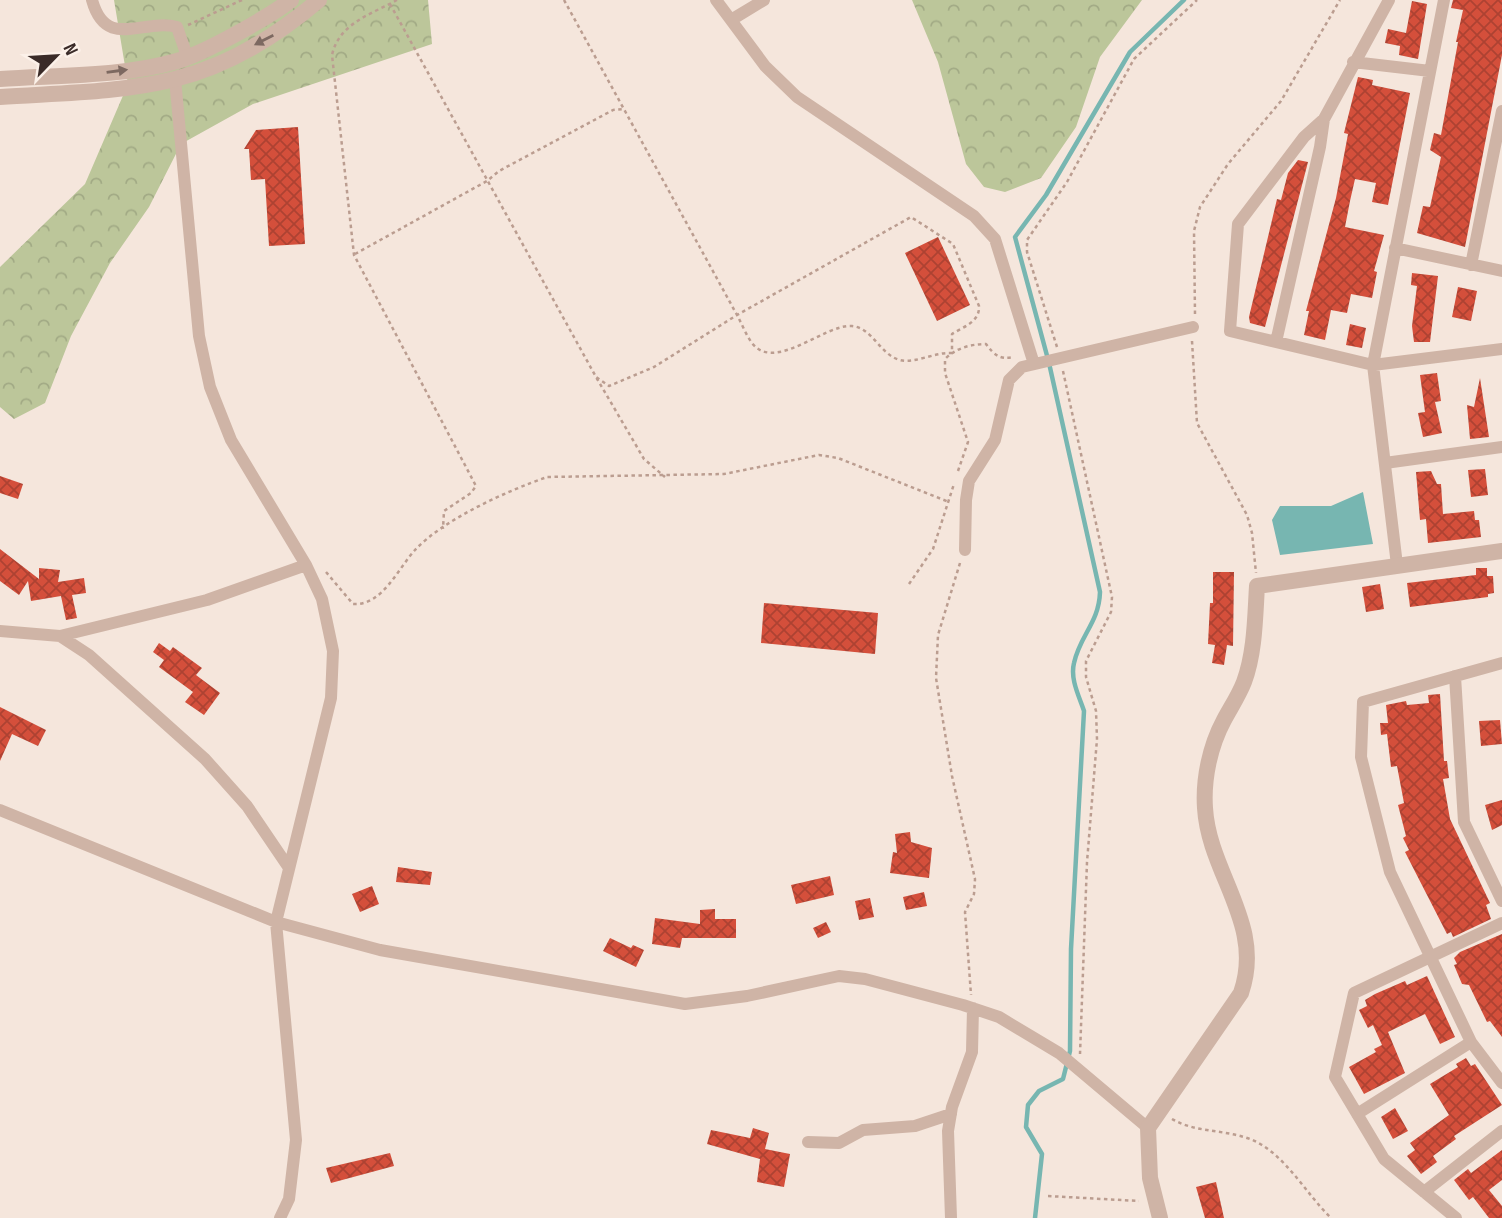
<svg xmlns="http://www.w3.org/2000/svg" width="1502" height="1218" font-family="'Sofia Sans Condensed',sans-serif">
  <defs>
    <pattern id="forest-crowns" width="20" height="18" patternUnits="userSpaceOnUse" patternTransform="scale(1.75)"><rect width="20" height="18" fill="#bcc69a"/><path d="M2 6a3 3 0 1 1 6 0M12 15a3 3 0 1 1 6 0" fill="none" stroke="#a2aa85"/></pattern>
    <pattern id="building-cross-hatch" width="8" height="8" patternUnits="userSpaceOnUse" patternTransform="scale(1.75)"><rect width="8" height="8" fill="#d44f3b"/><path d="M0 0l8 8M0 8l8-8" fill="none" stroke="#ad4232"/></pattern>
  </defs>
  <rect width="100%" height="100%" fill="#f5e6dc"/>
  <path fill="url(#forest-crowns)" d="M 114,0 L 428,0 L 432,44 L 253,104 L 181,144 L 149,207 L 110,263 L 71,336 L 45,403 L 14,419 L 0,407 L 0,267 L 85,184 L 128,84 Z
    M 912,0 L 1142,0 L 1100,57 L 1076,127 L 1041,178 L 1005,192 L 984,187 L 966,164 L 938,62 Z"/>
  <path fill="#77b6b1" d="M 1363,492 L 1373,544 L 1280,555 L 1272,520 L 1280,506 L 1331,506 Z"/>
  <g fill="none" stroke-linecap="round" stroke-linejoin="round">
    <path stroke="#77b6b1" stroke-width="4.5" d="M 1035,1218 L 1042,1154 L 1026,1127 L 1028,1105 L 1039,1091 L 1063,1079 L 1070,1051 L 1071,949 L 1084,711 C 1079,696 1070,679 1074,663 C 1080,635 1099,623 1100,592 L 1049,363 L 1015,237 L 1046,195 L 1130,52 L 1184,0"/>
  </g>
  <path fill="url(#building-cross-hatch)" d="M 1453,0 L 1502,0 L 1502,55 L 1465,247 L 1417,233 L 1423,206 L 1430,207 L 1441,157 L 1430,150 L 1434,133 L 1441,135 L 1458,42 L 1456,42 L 1463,10 L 1451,8 Z
    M 1412,1 L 1427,4 L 1418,59 L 1399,55 L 1400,46 L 1385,43 L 1388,29 L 1406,33 Z
    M 1358,77 L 1373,80 L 1372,85 L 1410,93 L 1388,205 L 1372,202 L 1376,183 L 1355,179 L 1350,201 L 1345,227 L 1384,235 L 1374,271 L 1377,272 L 1372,298 L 1351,294 L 1347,313 L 1331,310 L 1325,340 L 1304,335 L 1309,311 L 1306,311 L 1336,198 L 1348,134 L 1344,133 Z
    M 298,127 L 305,244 L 269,246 L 265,179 L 251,180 L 249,149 L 244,149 L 256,130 Z
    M 1298,160 L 1308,162 L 1265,327 L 1250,323 L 1249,317 L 1277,199 L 1281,200 L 1288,173 Z
    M 938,237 L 970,305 L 937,321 L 905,253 Z
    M 1412,273 L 1438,276 L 1430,342 L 1414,342 L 1412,326 L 1417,286 L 1411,285 Z
    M 1458,287 L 1477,291 L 1471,321 L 1452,317 Z
    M 1350,324 L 1366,328 L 1362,348 L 1346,345 Z
    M 1437,373 L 1441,401 L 1435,402 L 1442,433 L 1423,437 L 1418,413 L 1425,412 L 1420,375 Z
    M 1480,378 L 1489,437 L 1470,439 L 1467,405 L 1474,407 Z
    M 1485,469 L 1488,495 L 1471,497 L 1468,470 Z
    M 1431,471 L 1437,484 L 1441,484 L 1443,514 L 1474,511 L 1475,520 L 1479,520 L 1481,537 L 1428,543 L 1426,519 L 1420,520 L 1416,472 Z
    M 0,476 L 23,484 L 18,499 L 0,493 Z
    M 0,549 L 39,579 L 39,568 L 60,570 L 58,582 L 84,578 L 86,593 L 72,595 L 77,618 L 66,620 L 61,596 L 31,601 L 28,581 L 19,595 L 0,581 Z
    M 1476,568 L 1487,568 L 1487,576 L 1493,576 L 1494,593 L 1488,594 L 1488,597 L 1410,607 L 1407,583 L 1476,575 Z
    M 1213,572 L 1234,572 L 1233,646 L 1227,645 L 1224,665 L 1212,663 L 1215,645 L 1208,644 L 1210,603 L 1213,603 Z
    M 1380,584 L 1384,609 L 1366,612 L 1362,587 Z
    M 764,603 L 878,613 L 875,654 L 761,643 Z
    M 159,643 L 170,651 L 173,647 L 202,668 L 196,675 L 220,693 L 204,715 L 185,702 L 193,692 L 159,667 L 164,660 L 153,652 Z
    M 1440,694 L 1444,761 L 1447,761 L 1449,778 L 1443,779 L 1450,819 L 1490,903 L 1486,905 L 1491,919 L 1453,937 L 1451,932 L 1447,934 L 1405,852 L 1409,850 L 1403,838 L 1406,836 L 1398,805 L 1404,803 L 1397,766 L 1391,767 L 1387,734 L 1381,735 L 1380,723 L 1388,723 L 1386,705 L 1406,701 L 1407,705 L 1429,703 L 1428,695 Z
    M 0,707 L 46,730 L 38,746 L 12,734 L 0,761 Z
    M 1500,720 L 1502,744 L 1481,746 L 1479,721 Z
    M 1502,800 L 1502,825 L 1492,830 L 1485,805 Z
    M 910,832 L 911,842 L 932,848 L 929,878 L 890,873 L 893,852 L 897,853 L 895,834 Z
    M 398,867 L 432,872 L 430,885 L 396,882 Z
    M 830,876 L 834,895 L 796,904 L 791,885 Z
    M 372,886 L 379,904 L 360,912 L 352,894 Z
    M 924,892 L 927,906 L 906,910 L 903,897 Z
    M 870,898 L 874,917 L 859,920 L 855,901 Z
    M 715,909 L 715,919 L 736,919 L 736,938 L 682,938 L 680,948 L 652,944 L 655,918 L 700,924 L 700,910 Z
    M 826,922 L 831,932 L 818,938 L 813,928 Z
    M 1502,934 L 1502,1037 L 1490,1021 L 1487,1022 L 1469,985 L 1462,984 L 1454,965 L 1457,964 L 1454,958 L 1460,952 Z
    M 610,938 L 631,948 L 633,945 L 644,950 L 636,967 L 603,951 Z
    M 1427,976 L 1455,1037 L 1440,1044 L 1425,1014 L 1388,1032 L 1405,1073 L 1364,1094 L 1349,1067 L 1376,1052 L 1374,1049 L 1382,1045 L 1373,1025 L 1368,1028 L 1359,1010 L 1367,1006 L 1365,1000 L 1375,994 L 1405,981 L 1407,985 Z
    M 1466,1058 L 1471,1066 L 1475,1064 L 1502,1105 L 1454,1136 L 1456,1139 L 1433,1156 L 1437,1162 L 1421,1174 L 1407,1156 L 1415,1150 L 1410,1143 L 1449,1115 L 1430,1084 L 1458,1067 L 1456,1064 Z
    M 1395,1108 L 1408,1131 L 1393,1139 L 1381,1117 Z
    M 753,1128 L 769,1133 L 765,1149 L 790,1154 L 784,1187 L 757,1182 L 760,1159 L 707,1144 L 711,1130 L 750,1138 Z
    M 1502,1150 L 1502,1180 L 1489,1190 L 1502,1206 L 1502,1218 L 1489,1218 L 1473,1197 L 1469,1200 L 1454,1180 L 1468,1169 L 1471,1173 Z
    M 390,1153 L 394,1166 L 331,1183 L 326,1168 Z
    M 1216,1182 L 1224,1218 L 1205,1218 L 1196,1187 Z"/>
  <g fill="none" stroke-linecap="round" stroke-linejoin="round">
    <path stroke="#bb9d90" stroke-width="2.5" stroke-dasharray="3.5 3.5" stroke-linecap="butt" d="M 397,0 C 372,14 339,23 332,55 L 354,255 L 476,486 L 471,493 L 444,511 L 443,529
      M 564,0 L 737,315 C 742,324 746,335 752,343 C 775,373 824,324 852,326 C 873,328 880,355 900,360 C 915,364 934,352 952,353 L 952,334 C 963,327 980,322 979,306 L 953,244 L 911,217 L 737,315 L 654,367 L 609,386 L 596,377
      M 390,4 L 596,377 L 644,459 L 665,477
      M 188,25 L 242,0
      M 355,254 L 487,181 L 499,171 L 613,110 L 625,109
      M 1195,314 L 1194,231 L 1200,207 L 1228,164 L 1281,101 L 1340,0
      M 1192,341 L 1197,423 L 1247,515 L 1252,533 L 1256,573
      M 1057,347 L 1027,252 L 1027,240 L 1067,182 L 1134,59 L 1197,0
      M 1063,371 L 1112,597 L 1111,612 L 1086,661 L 1086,677 L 1096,711 L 1097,739 L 1087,862 L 1080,1054
      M 958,471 L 968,442 L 945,373 L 945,359 C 956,348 971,344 986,344 C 994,355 1000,360 1014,357
      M 960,563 L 938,635 L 936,678 L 952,776 L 975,879 L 974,894 L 965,912 L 971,995
      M 326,572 L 353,604 C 382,606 397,570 415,550 C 444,519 507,491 547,477 L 724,474 L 819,455 L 838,458 L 949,502
      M 909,584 L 933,549 L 954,484
      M 1172,1119 C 1196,1133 1223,1129 1250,1139 C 1284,1152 1306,1194 1331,1218
      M 1048,1196 L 1139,1201"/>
    <path stroke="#cfb4a6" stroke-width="12" d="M 92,0 C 106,51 143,18 177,27 L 187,56
      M 716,0 L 765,66 L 797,97 L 974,216 L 995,239 L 1034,364
      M 731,20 L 764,0
      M 1353,62 L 1430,71
      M 175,79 L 199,336 L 210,387 L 231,440 L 306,565 L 322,599 L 333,651 L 331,698 L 276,922 L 296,1140 L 289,1199 L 280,1218
      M 1324,119 L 1304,137 L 1238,224 L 1230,331 L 1373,365 L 1502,349
      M 1395,248 L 1502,271
      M 1471,265 L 1502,111
      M 1276,342 L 1320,147 L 1324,119 L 1389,0
      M 1385,463 L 1502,447
      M 965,550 L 966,500 L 969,481 L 995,440 L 1009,380 L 1022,367 L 1193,327
      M 1397,565 L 1373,365 L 1444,0
      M 0,631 L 60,636 L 89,655 L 205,759 L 247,806 L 289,868
      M 60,636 L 207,600 L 306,565
      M 1502,663 L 1363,702 L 1361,757 L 1390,872 L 1471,1042 L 1502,1083
      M 1455,676 L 1464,822 L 1502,901
      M 0,810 L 276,922 L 380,950 L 685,1004 L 747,996 L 839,976 L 865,979 L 963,1005 L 999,1017 L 1059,1053 L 1148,1128
      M 1357,1114 L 1471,1042
      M 808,1142 L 839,1143 L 863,1130 L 915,1126 L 951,1114
      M 1424,1192 L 1502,1131
      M 951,1218 L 948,1131 L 952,1107 L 972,1052 L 973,1008
      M 1456,1218 L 1384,1159 L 1335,1077 L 1354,993 L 1502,923"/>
    <path stroke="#cfb4a6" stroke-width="16" d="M 0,79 C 58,75 121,77 177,61 C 205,53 267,18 291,0
      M 0,97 C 57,93 119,93 175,79 C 228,66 278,35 319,0
      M 1160,1218 L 1150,1178 L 1148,1128 L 1241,993 C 1265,924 1209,874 1205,808 C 1203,779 1210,746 1224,720 C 1231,707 1239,695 1244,682 C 1255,652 1255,618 1257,586 L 1502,551"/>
  </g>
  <defs><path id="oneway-solid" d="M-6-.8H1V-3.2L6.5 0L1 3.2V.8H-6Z" transform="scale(1.75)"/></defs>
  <g fill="#7d6961">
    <use href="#oneway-solid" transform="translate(264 40) rotate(153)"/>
    <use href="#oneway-solid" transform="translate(117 71) rotate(-8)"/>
  </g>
  <g transform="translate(56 56) rotate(65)" stroke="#fcf1e9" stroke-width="5" paint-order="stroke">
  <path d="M0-5L12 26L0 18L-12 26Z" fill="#3a2b28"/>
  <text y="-10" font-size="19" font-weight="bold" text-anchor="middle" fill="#3a2b28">N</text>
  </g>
</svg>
